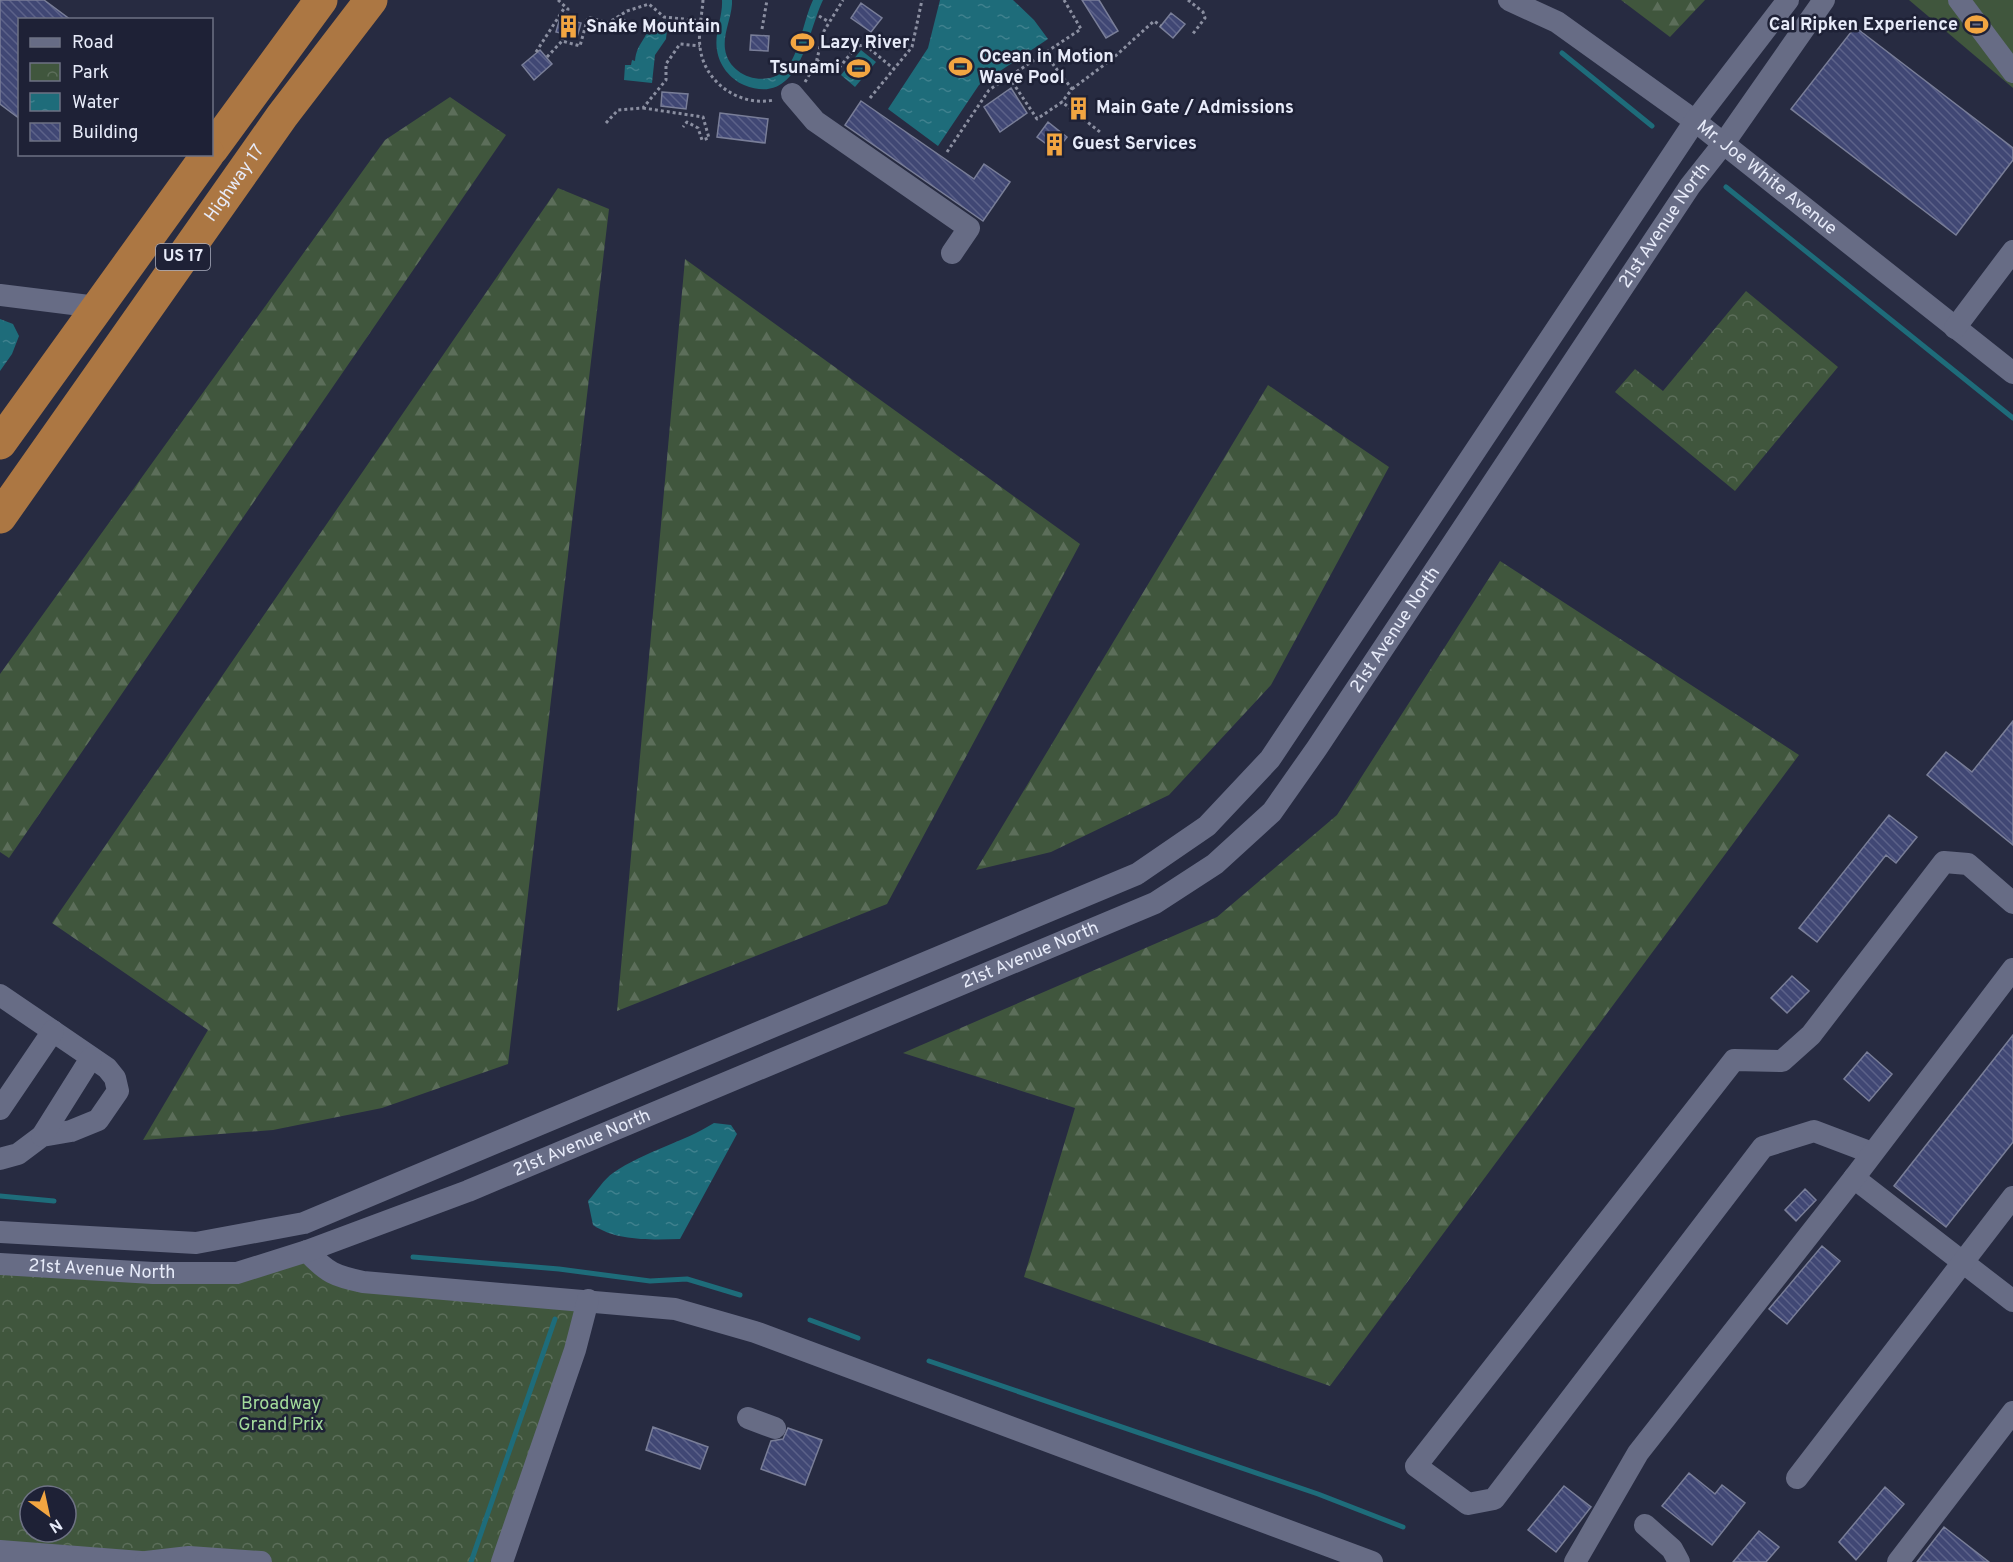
<svg xmlns="http://www.w3.org/2000/svg" width="2013" height="1562" font-family="Overpass,sans-serif">
  <defs>
    <pattern id="forest-firs" width="22" height="20" patternUnits="userSpaceOnUse" patternTransform="scale(1.5)"><rect width="22" height="20" fill="#40563d"/><path d="M5 1l3.5 6h-7zM16 11l3.5 6h-7z" fill="#5c6e5a"/></pattern>
    <pattern id="park-crowns" width="20" height="18" patternUnits="userSpaceOnUse" patternTransform="scale(1.5)"><rect width="20" height="18" fill="#40563d"/><path d="M2 6a3 3 0 1 1 6 0M12 15a3 3 0 1 1 6 0" fill="none" stroke="#5c6e5a"/></pattern>
    <pattern id="water-ripples" width="26" height="14" patternUnits="userSpaceOnUse" patternTransform="scale(1.5)"><rect width="26" height="14" fill="#1e6c7a"/><path d="M2 4q2-2 4 0t4 0M15 11q2-2 4 0t4 0" fill="none" stroke="#3f818e"/></pattern>
    <pattern id="building-back-hatch" width="6" height="6" patternUnits="userSpaceOnUse" patternTransform="scale(1.5)"><rect width="6" height="6" fill="#404774"/><path d="M-1 5l2 2M0 0l6 6M5-1l2 2" fill="none" stroke="#5c6289"/></pattern>
  </defs>
  <rect width="100%" height="100%" fill="#272b41"/>
  <path fill="url(#forest-firs)" d="M 1621,0 L 1705,0 L 1670,37 Z
    M 450,97 L 506,135 L 9,858 L 0,852 L 0,674 L 385,140 Z
    M 558,188 L 609,209 L 508,1064 L 382,1108 L 273,1130 L 143,1140 L 208,1030 L 52,923 Z
    M 685,259 L 1080,544 L 887,904 L 617,1011 Z
    M 1268,385 L 1389,467 L 1271,685 L 1169,795 L 1051,852 L 976,870 Z
    M 1500,561 L 1799,755 L 1330,1386 L 1024,1277 L 1075,1108 L 903,1053 L 1217,917 L 1337,815 Z"/>
  <path fill="url(#park-crowns)" fill-rule="evenodd" d="M 1746,291 L 1838,367 L 1735,491 L 1615,392 L 1635,369 L 1663,391 Z
    M 307,1251 L 323,1269 L 588,1300 L 502,1562 L 0,1562 L 0,1272 L 237,1273 ZM 30,1496 L 66,1496 L 66,1532 L 30,1532 Z"/>
  <path fill="#40563d" d="M 1909,0 L 2013,0 L 2013,88 Z"/>
  <path fill="url(#water-ripples)" d="M 722,0 L 732,0 L 732,4 C 731,19 723,34 725,49 C 729,79 772,90 789,65 C 800,49 804,19 813,0 L 823,0 C 807,33 800,108 744,85 C 730,79 719,65 717,50 C 714,33 723,17 722,0 Z
    M 940,0 L 1013,0 L 1034,20 L 1048,39 L 979,85 L 938,146 L 888,109 L 928,48 Z
    M 650,19 L 668,21 L 666,39 L 655,55 L 652,83 L 624,80 L 625,65 L 631,65 L 632,60 L 635,61 C 637,41 648,41 650,19 Z
    M 861,50 L 876,62 L 855,87 L 841,75 Z
    M 0,319 L 13,324 L 19,336 L 12,354 L 0,371 Z
    M 714,1123 L 731,1125 L 737,1134 L 680,1239 C 652,1240 616,1241 593,1225 L 588,1201 C 596,1192 604,1179 613,1173 C 645,1151 682,1143 714,1123 Z"/>
  <g fill="none" stroke-linecap="round" stroke-linejoin="round">
    <path stroke="#1e6c7a" stroke-width="5" d="M 1562,53 L 1652,126
      M 1726,187 L 2013,418
      M 0,1196 L 54,1201
      M 413,1257 L 559,1269 L 650,1281 L 687,1279 L 740,1295
      M 810,1320 L 858,1338
      M 929,1361 L 1318,1494 L 1403,1527
      M 471,1562 L 555,1319"/>
  </g>
  <path fill="url(#building-back-hatch)" stroke="#797e98" stroke-width="1.5" d="M 0,0 L 44,0 L 71,20 L 20,20 L 20,119 L 0,104 Z
    M 1082,0 L 1099,0 L 1118,31 L 1106,38 Z
    M 861,3 L 882,18 L 871,32 L 851,18 Z
    M 1171,13 L 1185,24 L 1173,38 L 1160,27 Z
    M 560,18 L 581,23 L 577,37 L 556,32 Z
    M 1855,27 L 2013,148 L 2013,160 L 1956,235 L 1791,109 Z
    M 751,35 L 769,36 L 768,51 L 750,50 Z
    M 540,50 L 552,64 L 534,80 L 522,65 Z
    M 1011,88 L 1027,113 L 1000,132 L 984,107 Z
    M 662,92 L 688,94 L 686,109 L 661,106 Z
    M 861,101 L 974,179 L 984,164 L 1010,182 L 983,221 L 845,125 Z
    M 720,113 L 768,119 L 765,143 L 717,137 Z
    M 1048,122 L 1067,137 L 1056,151 L 1037,137 Z
    M 2013,721 L 2013,845 L 1927,775 L 1946,752 L 1972,772 Z
    M 1889,815 L 1917,837 L 1896,863 L 1886,855 L 1817,942 L 1799,928 Z
    M 1792,976 L 1809,991 L 1787,1013 L 1771,998 Z
    M 2013,1035 L 2013,1142 L 1946,1227 L 1894,1186 Z
    M 1867,1052 L 1892,1074 L 1869,1101 L 1844,1079 Z
    M 1805,1189 L 1816,1200 L 1796,1221 L 1785,1210 Z
    M 1822,1246 L 1840,1261 L 1787,1324 L 1769,1309 Z
    M 653,1427 L 708,1447 L 700,1469 L 646,1450 Z
    M 788,1428 L 822,1440 L 805,1485 L 761,1469 L 771,1441 L 783,1439 Z
    M 1689,1473 L 1715,1494 L 1722,1485 L 1745,1503 L 1712,1545 L 1662,1506 Z
    M 1564,1486 L 1591,1507 L 1556,1552 L 1528,1530 Z
    M 1885,1487 L 1904,1504 L 1856,1560 L 1839,1542 Z
    M 1944,1527 L 1989,1562 L 1917,1562 Z
    M 1759,1531 L 1779,1547 L 1766,1562 L 1733,1562 Z"/>
  <g fill="none" stroke-linecap="round" stroke-linejoin="round">
    <path stroke="#8b8fa1" stroke-width="3" stroke-dasharray="3 3" stroke-linecap="butt" d="M 558,0 L 568,9 L 562,41
      M 703,0 C 702,15 698,32 700,47 C 704,83 740,107 774,100
      M 1188,0 L 1203,12 L 1205,18 L 1192,35
      M 619,16 L 630,25
      M 819,16 L 829,22
      M 762,29 L 767,0
      M 536,52 L 565,7
      M 1045,54 L 1072,89 L 1062,102
      M 547,57 L 562,41 L 580,46 L 588,17 L 608,23 L 627,11 L 649,4 L 664,17 L 702,21
      M 817,60 L 834,74 L 857,46 L 865,45 L 894,69
      M 1009,77 L 1037,119 L 1062,102 L 1100,132
      M 805,82 L 816,63 L 824,31 L 843,0
      M 1072,89 L 1112,59 L 1154,21 L 1161,26
      M 870,98 L 912,47 L 922,0
      M 643,108 L 703,117 L 709,138 L 702,140 L 698,128 L 687,122 L 683,127
      M 606,123 L 618,110 L 643,108 L 666,80 L 666,64 L 680,44 L 700,46
      M 947,152 L 989,90 L 1081,29 L 1064,0"/>
    <g stroke="#676c85" stroke-width="22">
      <path id="s1" d="M 1509,0 L 1557,22 L 1695,121 L 2013,373"/>
      <path d="M 1959,0 L 2013,72"/>
      <path d="M 792,94 L 815,121 L 969,228 L 952,253"/>
      <path d="M 0,295 L 97,307"/>
      <path d="M 1955,328 L 2013,251"/>
      <path d="M 0,995 L 107,1068 L 115,1078 L 118,1091 L 98,1120 L 71,1131 L 42,1136 L 18,1154 L 0,1159"/>
      <path d="M 0,1109 L 53,1031"/>
      <path d="M 42,1136 L 91,1058"/>
      <path d="M 1872,1153 L 1814,1131 L 1763,1147 L 1494,1499 L 1468,1504 L 1416,1466 L 1734,1060 L 1782,1061 L 1811,1035 L 1944,862 L 1968,864 L 2013,903"/>
      <path d="M 1854,1178 L 2013,1301"/>
      <path d="M 0,1232 L 196,1243 L 304,1223 L 1137,874 L 1207,826 L 1270,759 L 1695,121 L 1788,0"/>
      <path d="M 307,1251 C 327,1273 335,1276 363,1282 L 675,1309 L 755,1332 L 1372,1562"/>
      <path id="s2" d="M 0,1264 L 153,1273 L 237,1273 L 307,1251 L 468,1191 L 1155,903 L 1215,864 L 1272,812 L 1317,748 L 1690,186 L 1724,143 L 1824,0"/>
      <path d="M 748,1418 L 775,1428"/>
      <path d="M 1797,1478 L 2013,1197"/>
      <path d="M 1645,1525 L 1672,1549 L 1679,1562"/>
      <path d="M 0,1551 L 141,1562"/>
      <path d="M 146,1562 L 189,1557 L 261,1562"/>
      <path d="M 502,1562 L 575,1350 L 588,1300"/>
      <path d="M 1575,1562 L 1638,1453 L 1854,1178 L 2013,969"/>
      <path d="M 1898,1562 L 2013,1412"/>
    </g>
    <g stroke="#ac7743" stroke-width="33">
      <path d="M 212,149 L 321,0"/>
      <path d="M 0,443 L 208,154"/>
      <path id="s3" d="M 0,517 L 282,116 L 371,0"/>
    </g>
  </g>
  <defs>
    <symbol id="stadium-bare" viewBox="-9 -9 18 18"><path d="M0-5a6.5 5 0 1 0 0 10a6.5 5 0 1 0 0-10ZM-3.5-1.8h7v3.6h-7Z" fill="#f2a541" stroke="#1e2136" stroke-width="2.5" paint-order="stroke"/></symbol>
    <symbol id="building-bare" viewBox="-9 -9 18 18"><path d="M-4-6H4V6H1V3H-1V6H-4ZM-2.5-4.3h1.7v1.8h-1.7ZM.8-4.3h1.7v1.8H.8ZM-2.5-1h1.7V.8h-1.7ZM.8-1h1.7V.8H.8Z" fill="#f2a541" stroke="#1e2136" stroke-width="2.5" paint-order="stroke"/></symbol>
  </defs>
  <g fill-rule="evenodd">
    <use href="#stadium-bare" x="1960" y="8" width="33" height="33"/>
    <use href="#building-bare" x="552" y="10" width="33" height="33"/>
    <use href="#stadium-bare" x="786" y="26" width="33" height="33"/>
    <use href="#stadium-bare" x="944" y="50" width="33" height="33"/>
    <use href="#stadium-bare" x="842" y="52" width="33" height="33"/>
    <use href="#building-bare" x="1062" y="92" width="33" height="33"/>
    <use href="#building-bare" x="1038" y="128" width="33" height="33"/>
  </g>
  <g text-anchor="middle" dominant-baseline="central" stroke-width="5" stroke-linejoin="round" paint-order="stroke">
    <rect fill="#1e2136" stroke="#abaebe" stroke-width="1.5" x="156" y="244" width="54" height="26" rx="4.5"/>
    <g font-size="16" font-weight="bold" fill="#e7ebf9">
      <text x="183" y="257">US 17</text>
    </g>
    <g font-size="18" font-weight="bold" fill="#e7ebf9" stroke="#1e2136" text-anchor="start">
      <text x="1958" y="25" text-anchor="end">Cal Ripken Experience</text>
      <text x="586" y="27">Snake Mountain</text>
      <text x="820" y="43">Lazy River</text>
      <text x="979" y="57">Ocean in Motion<tspan x="979" dy="21">Wave Pool</tspan></text>
      <text x="840" y="68" text-anchor="end">Tsunami</text>
      <text x="1096" y="108">Main Gate / Admissions</text>
      <text x="1072" y="144">Guest Services</text>
    </g>
    <g font-size="18" fill="#e7ebf9" stroke="#1e2136">
      <text stroke="none"><textPath href="#s1" startOffset="314">Mr. Joe White Avenue</textPath></text>
      <text stroke="none"><textPath href="#s3" startOffset="408">Highway 17</textPath></text>
      <text stroke="none"><textPath href="#s2" startOffset="2082">21st Avenue North</textPath></text>
      <text stroke="none"><textPath href="#s2" startOffset="1596">21st Avenue North</textPath></text>
      <text stroke="none"><textPath href="#s2" startOffset="1092">21st Avenue North</textPath></text>
      <text stroke="none"><textPath href="#s2" startOffset="606">21st Avenue North</textPath></text>
      <text stroke="none"><textPath href="#s2" startOffset="102">21st Avenue North</textPath></text>
    </g>
    <g font-size="18" fill="#a3db9b" stroke="#1e2136">
      <text x="281" y="1404">Broadway<tspan x="281" dy="21">Grand Prix</tspan></text>
    </g>
  </g>
  <rect x="18" y="18" width="195" height="138" fill="#1e2136" stroke="#6e7284" stroke-width="1.5"/>
  <rect x="30" y="38" width="30" height="9" fill="#676c85" stroke="#6e7284" stroke-width="1.5"/>
  <text x="72" y="48" font-size="18" fill="#e7ebf9">Road</text>
  <rect x="30" y="63" width="30" height="18" fill="url(#park-crowns)" stroke="#6e7284" stroke-width="1.5"/>
  <text x="72" y="78" font-size="18" fill="#e7ebf9">Park</text>
  <rect x="30" y="93" width="30" height="18" fill="url(#water-ripples)" stroke="#6e7284" stroke-width="1.5"/>
  <text x="72" y="108" font-size="18" fill="#e7ebf9">Water</text>
  <rect x="30" y="123" width="30" height="18" fill="url(#building-back-hatch)" stroke="#6e7284" stroke-width="1.5"/>
  <text x="72" y="138" font-size="18" fill="#e7ebf9">Building</text>
  <g transform="translate(48 1514) rotate(147)"><circle r="28" fill="#1e2136" stroke="#6e7284" stroke-width="1.5"/>
  <path d="M0-4.5L10 22L0 15L-10 22Z" fill="#f2a541"/>
  <text y="-9" font-size="16" font-weight="bold" text-anchor="middle" fill="#e7ebf9">N</text>
  </g>
</svg>
